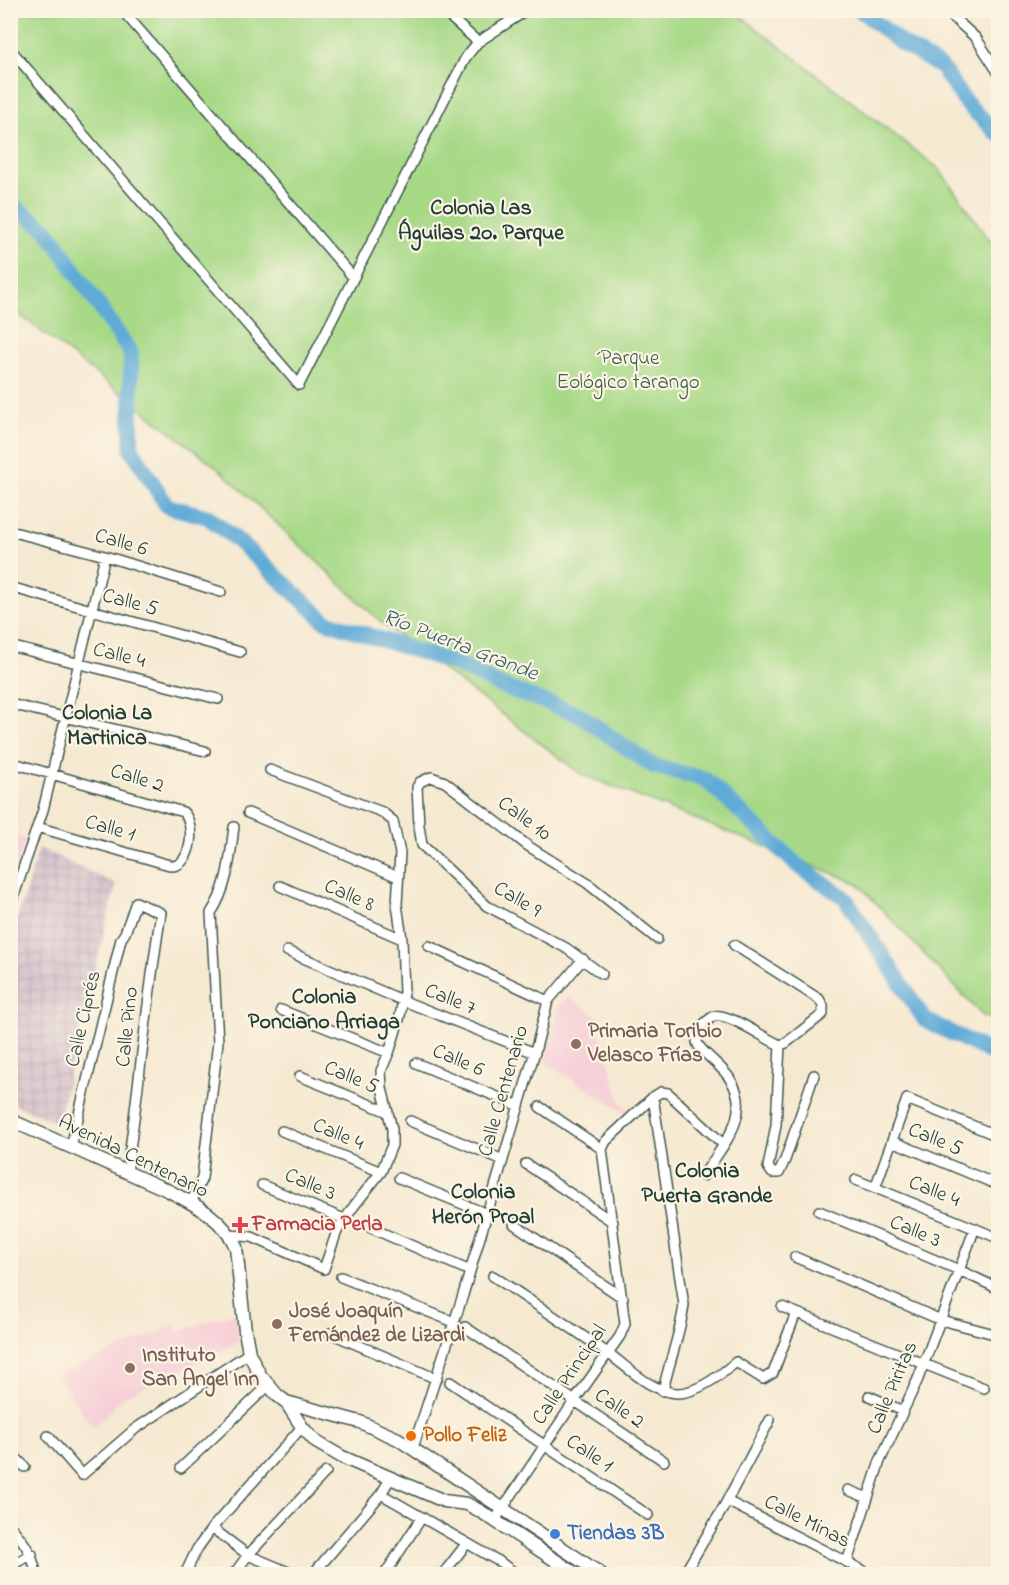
<svg xmlns="http://www.w3.org/2000/svg" width="1009" height="1585" font-family="'Indie Flower',sans-serif">
  <defs>
    <pattern id="industrial-grid" width="8" height="8" patternUnits="userSpaceOnUse" patternTransform="scale(1.5)"><rect width="8" height="8" fill="#d1bdc9"/><path d="M0 4h8M4 0v8" fill="none" stroke="#b3a3ad"/></pattern>
  </defs>
  <rect width="100%" height="100%" fill="#fcf5e5"/>
  <filter id="ink" filterUnits="userSpaceOnUse"><feTurbulence type="fractalNoise" baseFrequency=".0167" numOctaves="2"/><feDisplacementMap in="SourceGraphic" scale="12" xChannelSelector="R" yChannelSelector="G"/><feConvolveMatrix kernelMatrix="1 2 1 2 8 2 1 2 1" color-interpolation-filters="sRGB"/></filter>
  <filter id="wash" filterUnits="userSpaceOnUse"><feTurbulence type="fractalNoise" baseFrequency=".008" numOctaves="4" result="noise"/><feDisplacementMap in="SourceGraphic" scale="24" xChannelSelector="R" yChannelSelector="G"/><feGaussianBlur stdDeviation="1.35" result="paint"/><feColorMatrix in="noise" values="0 0 0 0 0 0 0 0 0 0 0 0 0 0 0 0 0 1.4 0 .05"/><feComposite in="paint" operator="in"/></filter>
  <g filter="url(#wash)">
    <rect width="100%" height="100%" fill="#f6e9d1"/>
    <path fill="#f6cfd7" d="M 11,832 L 25,840 L 11,885 Z
      M 568,997 L 602,1019 L 598,1026 L 620,1100 L 628,1110 L 625,1113 L 545,1062 L 560,1003 Z
      M 235,1313 L 239,1342 L 124,1397 L 93,1428 L 57,1375 L 176,1325 L 179,1330 Z"/>
    <path fill="url(#industrial-grid)" d="M 39,848 L 116,884 L 57,1123 L 11,1103 L 11,939 Z"/>
    <path fill="#a7d987" stroke="#638b5e" stroke-width="1.5" d="M 10,11 L 734,11 L 939,169 L 998,252 L 998,1021 L 983,1016 L 857,883 L 581,774 L 382,623 L 220,470 L 11,308 Z"/>
    <g fill="none" stroke-linecap="round" stroke-linejoin="round">
      <path stroke="#5faad7" stroke-width="16" d="M 860,10 L 901,43 L 942,68 L 966,103 L 998,134
        M 10,203 L 47,230 L 131,353 L 131,448 L 167,506 L 208,517 L 237,540 L 325,621 L 453,663 L 506,688 L 578,714 L 653,766 L 705,779 L 797,865 L 845,898 L 925,1020 L 998,1056"/>
    </g>
  </g>
  <g filter="url(#ink)">
    <g fill="none" stroke-linecap="round" stroke-linejoin="round">
      <defs>
        <path id="street" d="M 122,10 L 353,277
          M 442,10 L 478,42
          M 945,10 L 976,38 L 998,72
          M 10,49 L 299,385 L 466,57 L 478,42 L 527,10
          M 10,531 L 105,556 L 221,592
          M 10,587 L 240,652
          M 10,646 L 218,699
          M 10,704 L 205,751
          M 10,762 L 183,812 C 196,824 192,864 173,866 L 37,827
          M 248,813 L 398,877
          M 280,886 L 402,939
          M 10,907 L 43,810 L 105,556
          M 734,945 L 819,999 L 823,1006 L 823,1014 L 786,1043 L 780,1045 L 776,1125 L 768,1167 L 772,1173 L 779,1173 L 785,1160 L 814,1075
          M 429,946 L 548,1001
          M 287,951 L 404,1001 L 535,1053
          M 602,974 L 566,948 L 487,906 L 422,845 L 419,826 L 417,787 L 420,782 L 431,777 L 445,782 L 528,846 L 587,883 L 657,939
          M 281,1010 L 389,1053
          M 416,1063 L 519,1106
          M 300,1076 L 388,1112
          M 653,1097 L 684,1305 C 680,1335 669,1362 663,1391
          M 540,1107 L 602,1149
          M 410,1121 L 503,1160
          M 282,1131 L 381,1172
          M 892,1141 L 998,1185
          M 71,1147 L 121,939 L 125,933 L 136,902 L 161,913 C 147,999 139,1086 127,1172
          M 526,1164 L 613,1222
          M 703,1176 C 721,1147 754,1114 730,1079 C 722,1066 708,1058 698,1045 C 695,1036 698,1031 704,1024 C 707,1021 711,1017 715,1016 C 730,1013 765,1039 780,1045
          M 399,1178 L 487,1214
          M 856,1180 L 998,1238
          M 262,1185 L 344,1219
          M 875,1188 L 907,1099 L 998,1136
          M 191,1203 L 202,1178 L 218,1042 L 211,913 C 228,887 230,857 234,827
          M 819,1211 L 959,1270 L 997,1288
          M 514,1224 L 623,1298
          M 371,1228 L 470,1271
          M 231,1235 L 252,1237 L 324,1269 L 337,1231 L 354,1206 L 381,1172 L 392,1145 L 392,1129 L 382,1088 L 381,1071 L 390,1050 L 400,1016 L 404,993 L 402,939 L 397,904 L 400,853 L 393,821 L 382,812 L 270,770
          M 795,1257 L 941,1320 L 998,1335
          M 493,1276 C 532,1302 571,1327 609,1354 C 629,1368 650,1391 676,1393 C 696,1394 722,1374 736,1362 L 763,1379 L 773,1373 L 796,1313
          M 341,1277 L 454,1322
          M 782,1307 L 984,1388
          M 465,1327 L 664,1461
          M 330,1333 L 437,1379
          M 450,1382 L 648,1515
          M 869,1396 L 903,1411
          M 48,1436 L 82,1475 L 135,1429 L 249,1353
          M 413,1448 L 463,1295 L 536,1048 L 548,1001 L 583,959
          M 10,1452 L 25,1467
          M 181,1468 L 268,1386
          M 848,1490 L 868,1498
          M 381,1494 L 500,1562 L 516,1574
          M 727,1501 L 870,1574
          M 495,1520 L 575,1400 L 620,1336 L 625,1324 L 602,1149 L 606,1141 L 653,1097 L 661,1092 L 668,1093 L 723,1144
          M 10,1526 C 24,1541 33,1554 36,1574
          M 212,1528 L 248,1555 L 293,1574
          M 847,1562 L 880,1461 L 918,1379 L 975,1228
          M 10,1566 L 32,1554
          M 185,1574 L 197,1549 L 212,1528 L 302,1427
          M 234,1574 L 248,1555 L 326,1472
          M 313,1574 L 381,1494 L 390,1479
          M 385,1574 L 422,1517
          M 443,1574 L 467,1543
          M 684,1574 L 722,1510 L 770,1420"/>
        <path id="secondary" d="M 10,1120 L 167,1190 C 194,1204 223,1218 236,1247 L 245,1331 L 249,1353 L 260,1375 L 277,1395 L 286,1402 L 302,1427 L 316,1442 L 342,1457 L 444,1501 L 467,1504 L 480,1511 L 576,1574
          M 286,1402 L 360,1422 L 398,1439 L 601,1574"/>
      </defs>
      <use href="#street" stroke="#3f574c" stroke-width="12"/>
      <use href="#secondary" stroke="#3f574c" stroke-width="15"/>
      <use href="#street" stroke="#fff" stroke-width="9"/>
      <use href="#secondary" stroke="#fff" stroke-width="12"/>
    </g>
  </g>
  <g fill="#8d6e63" stroke="#fcf5e5" stroke-width="2">
    <circle cx="576" cy="1044" r="6"/>
    <circle cx="277" cy="1324" r="6"/>
    <circle cx="130" cy="1368" r="6"/>
  </g>
  <path fill="#e0444e" stroke="#fcf5e5" stroke-width="2" d="M237 1216h6v6h6v6h-6v6h-6v-6h-6v-6h6z"/>
  <circle fill="#e8710a" stroke="#fcf5e5" stroke-width="2" cx="411" cy="1436" r="6"/>
  <circle fill="#3f7fe0" stroke="#fcf5e5" stroke-width="2" cx="555" cy="1534" r="6"/>
  <g text-anchor="middle" dominant-baseline="central" stroke-width="4.5" stroke-linejoin="round" paint-order="stroke">
    <g font-size="21" fill="#3a5c45" stroke="#fcf5e5">
      <text x="628" y="359">´Parque<tspan x="628" dy="24">Eológico tarango</tspan></text>
    </g>
    <g font-size="21" fill="#1f3d34" stroke="#fcf5e5">
      <text transform="translate(121 543) rotate(16)">Calle 6</text>
      <text transform="translate(130 603) rotate(15)">Calle 5</text>
      <text transform="translate(119 656) rotate(14)">Calle 4</text>
      <text transform="translate(137 779) rotate(17)">Calle 2</text>
      <text transform="translate(524 819) rotate(36)">Calle 10</text>
      <text transform="translate(110 829) rotate(16)">Calle 1</text>
      <text transform="translate(349 896) rotate(24)">Calle 8</text>
      <text transform="translate(517 900) rotate(31)">Calle 9</text>
      <text transform="translate(450 1000) rotate(22)">Calle 7</text>
      <text transform="translate(84 1019) rotate(-77)">Calle Ciprés</text>
      <text transform="translate(128 1027) rotate(-84)">Calle Pino</text>
      <text transform="translate(458 1061) rotate(23)">Calle 6</text>
      <text transform="translate(351 1078) rotate(22)">Calle 5</text>
      <text transform="translate(504 1091) rotate(-74)">Calle Centenario</text>
      <text transform="translate(338 1135) rotate(23)">Calle 4</text>
      <text transform="translate(935 1140) rotate(22)">Calle 5</text>
      <text transform="translate(133 1157) rotate(26)">Avenida Centenario</text>
      <text transform="translate(310 1185) rotate(23)">Calle 3</text>
      <text transform="translate(934 1192) rotate(22)">Calle 4</text>
      <text transform="translate(915 1232) rotate(23)">Calle 3</text>
      <text transform="translate(570 1375) rotate(-56)">Calle Principal</text>
      <text transform="translate(893 1388) rotate(-67)">Calle Piritas</text>
      <text transform="translate(619 1409) rotate(34)">Calle 2</text>
      <text transform="translate(589 1454) rotate(34)">Calle 1</text>
      <text transform="translate(807 1522) rotate(27)">Calle Minas</text>
    </g>
    <g font-size="21" font-weight="bold" fill="#785e54" stroke="#fcf5e5" text-anchor="start">
      <text x="588" y="1032">Primaria Toribio<tspan x="588" dy="24">Velasco Frías</tspan></text>
      <text x="289" y="1312">José Joaquín<tspan x="289" dy="24">Fernández de Lizardi</tspan></text>
      <text x="142" y="1356">Instituto<tspan x="142" dy="24">San Angel Inn</tspan></text>
    </g>
    <g font-size="21" font-weight="bold" fill="#be3a42" stroke="#fcf5e5" text-anchor="start">
      <text x="252" y="1225">Farmacia Perla</text>
    </g>
    <g font-size="21" font-weight="bold" fill="#c56008" stroke="#fcf5e5" text-anchor="start">
      <text x="423" y="1436">Pollo Feliz</text>
    </g>
    <g font-size="21" font-weight="bold" fill="#366cbe" stroke="#fcf5e5" text-anchor="start">
      <text x="567" y="1534">Tiendas 3B</text>
    </g>
    <g font-size="22" font-weight="bold" fill="#1f3d34" stroke="#fcf5e5">
      <text x="481" y="209">Colonia Las<tspan x="481" dy="25">Águilas 2o. Parque</tspan></text>
      <text x="107" y="714">Colonia La<tspan x="107" dy="25">Martinica</tspan></text>
      <text x="324" y="998">Colonia<tspan x="324" dy="25">Ponciano Arriaga</tspan></text>
      <text x="707" y="1172">Colonia<tspan x="707" dy="25">Puerta Grande</tspan></text>
      <text x="483" y="1193">Colonia<tspan x="483" dy="25">Herón Proal</tspan></text>
    </g>
    <g font-size="22" font-style="italic" fill="#325e65" stroke="#fcf5e5">
      <text transform="translate(460 646) rotate(21)">Río Puerta Grande</text>
    </g>
  </g>
  <rect width="1009" height="1585" fill="none" stroke="#fcf5e5" stroke-width="36"/>
</svg>
